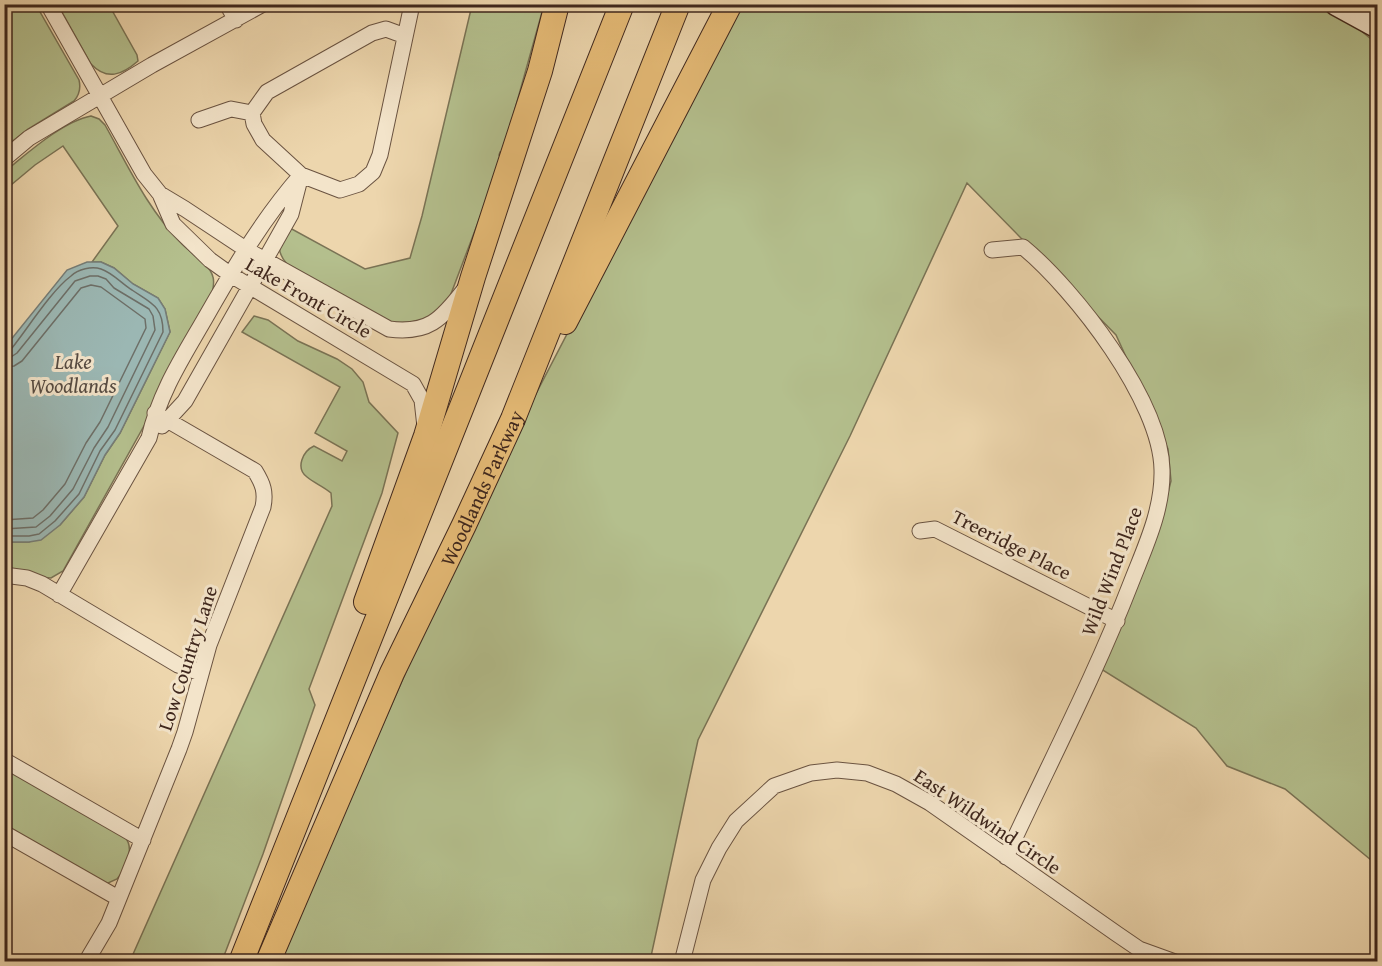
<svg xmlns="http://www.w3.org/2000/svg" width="1382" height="966" font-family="'Gentium Book Plus',serif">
  <rect width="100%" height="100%" fill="#edd6ad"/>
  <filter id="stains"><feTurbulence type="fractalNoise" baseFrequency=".00333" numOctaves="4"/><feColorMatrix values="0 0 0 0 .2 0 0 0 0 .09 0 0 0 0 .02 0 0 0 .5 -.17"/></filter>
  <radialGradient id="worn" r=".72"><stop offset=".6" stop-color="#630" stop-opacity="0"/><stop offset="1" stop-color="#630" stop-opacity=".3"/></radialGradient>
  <path fill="#b4bf8d" stroke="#7a7355" stroke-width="1.5" d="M 5,4 L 36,5 L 79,80 C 81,88 80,94 74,101 L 28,129 L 5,147 Z
    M 58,5 L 109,5 L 137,55 L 138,61 C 122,75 107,81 91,64 Z
    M 472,5 L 544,5 L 503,152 L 500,152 L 499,155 L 501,156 L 493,183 L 449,299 C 431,321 417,324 389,322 L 287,264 C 274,249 280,243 290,228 L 365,269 L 410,258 L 422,216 Z
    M 738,5 L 1319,5 L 1354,25 L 1377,44 L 1377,865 L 1285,789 L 1227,766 L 1196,728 L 1101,669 L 1157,536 L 1171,481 L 1168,449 L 1116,335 L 967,183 L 850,436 L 698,740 L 650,961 L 278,962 L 488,486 Z
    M 91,116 L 99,119 L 105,125 C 128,166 148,210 182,244 C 191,253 210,264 213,277 C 216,287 209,303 207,313 L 63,571 L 51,578 L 5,574 L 5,542 L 29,542 L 60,525 L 84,497 L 105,455 L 120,433 L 170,332 L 165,309 L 158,298 L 133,284 L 114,268 L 101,262 L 92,262 L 118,226 L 63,146 L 35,165 L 5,190 L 4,171 L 9,168 C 30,151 64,121 91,116 Z
    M 254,316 L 268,320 L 298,341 L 337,359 L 352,369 L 363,382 L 369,402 L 398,433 L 382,493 L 309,689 L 315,705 L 263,854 L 222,961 L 130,961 L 332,506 L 331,493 C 323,486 314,483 307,477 C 295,468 303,451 314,446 L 342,461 L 347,451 L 315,433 L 340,387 L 242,332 Z
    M 5,767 L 125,837 C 135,849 126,868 117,879 L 106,884 L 5,826 Z"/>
  <path fill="#9bb7b3" stroke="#767d77" stroke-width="1.5" d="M 87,262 L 101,262 L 114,268 L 133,284 L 158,298 L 165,309 L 170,332 L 120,433 L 105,455 L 84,497 L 60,525 L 41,540 L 29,542 L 5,542 L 5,347 L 67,270 Z"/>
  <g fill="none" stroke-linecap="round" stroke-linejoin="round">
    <path stroke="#6d6f68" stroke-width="1.5" d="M 4,350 L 12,348 C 28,328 51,291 71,276 C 78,269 92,266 101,269 C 113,273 122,284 132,290 C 151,303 163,306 163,332 L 115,430 L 100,451 L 79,494 L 55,521 L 39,534 L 29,536 L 4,536
      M 4,358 L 11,357 L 17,353 L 75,281 L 90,276 L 98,276 L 106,279 L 114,288 L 149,309 L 153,316 L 155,330 L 108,427 L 94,448 L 73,489 L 50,516 L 36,527 L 4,529
      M 4,367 L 14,366 L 22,361 L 81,288 L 91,285 L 101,287 L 145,319 L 146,328 L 100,422 L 86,443 L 65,484 L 43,510 L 33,518 L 4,520"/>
    <defs>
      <path id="minor" d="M 48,4 L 144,174 L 160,194 L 173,224 L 210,260 L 231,275 L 413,384 L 422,400 L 425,427
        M 227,4 L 236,20
        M 405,36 L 386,29 L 372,33 L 267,92 L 252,113 L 254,124 L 263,140 L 301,175 L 340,190 L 359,184 L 373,172 L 380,155 L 411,9 L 411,4
        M 199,120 L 231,109 L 252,113
        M 4,159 L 29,138 L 152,65 L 263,4
        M 160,194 L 185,209 L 247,250 L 389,329 C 428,334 441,320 464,290
        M 992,250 L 1023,247 C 1075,290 1161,401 1162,470 C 1163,510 1145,547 1131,583 C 1095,676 1048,766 1006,857
        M 162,426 L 185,401 L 273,246 L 291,214 L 300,179
        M 920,531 L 935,529 L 1117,621
        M 4,575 L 27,578 L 42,584 L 178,665 L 200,673
        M 59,595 L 149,438 C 160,391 183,357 207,315 C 235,266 264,217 301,175
        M 4,760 L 143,840
        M 4,833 L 118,898
        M 86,962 L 109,923 L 179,749 L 185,732 L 209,645 L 263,507 C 266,492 263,484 255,471 L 155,413
        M 682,962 L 703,880 L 719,848 L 736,821 L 774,786 L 811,773 L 837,770 L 867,773 L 896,784 L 930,803 L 1117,934 L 1139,949 L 1175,962"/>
      <path id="secondary" d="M 1336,4 L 1378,27"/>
      <g id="primary">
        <path d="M 565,322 L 730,4"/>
        <path d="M 366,602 L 426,436 L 473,277 L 540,71 L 557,4"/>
        <path d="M 241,962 L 622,4"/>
        <path id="s1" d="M 268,962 L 392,673 L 464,525 L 513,419 L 678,4"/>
      </g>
    </defs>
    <use href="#minor" stroke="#6a5341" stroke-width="17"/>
    <use href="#secondary" stroke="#3f271d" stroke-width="25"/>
    <use href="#primary" stroke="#3f271d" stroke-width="26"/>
    <use href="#minor" stroke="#f3e4ca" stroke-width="15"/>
    <use href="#secondary" stroke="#f3e4ca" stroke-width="22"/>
    <use href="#primary" stroke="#e6bb76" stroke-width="24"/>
  </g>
  <g text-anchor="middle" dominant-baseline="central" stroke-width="6" stroke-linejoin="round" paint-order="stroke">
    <g font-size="20" fill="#3f271d" stroke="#f3e4ca">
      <text transform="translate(309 297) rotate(30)">Lake Front Circle</text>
      <text stroke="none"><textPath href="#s1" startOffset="520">Woodlands Parkway</textPath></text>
      <text transform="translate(1012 544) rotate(27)">Treeridge Place</text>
      <text transform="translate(1111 571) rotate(-69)">Wild Wind Place</text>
      <text transform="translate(187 658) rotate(-72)">Low Country Lane</text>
      <text transform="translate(988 821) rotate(34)">East Wildwind Circle</text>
    </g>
    <g font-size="21" font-style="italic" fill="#564b42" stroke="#f3e4ca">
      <text x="73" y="361">Lake<tspan x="73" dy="24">Woodlands</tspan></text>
    </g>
  </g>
  <rect width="1382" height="966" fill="none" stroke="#edd6ad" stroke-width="24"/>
  <rect x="6" y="6" width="1370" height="954" fill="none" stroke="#3f271d" stroke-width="3"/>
  <rect x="12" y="12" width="1358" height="942" fill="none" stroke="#3f271d" stroke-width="1.5"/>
  <rect width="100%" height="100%" filter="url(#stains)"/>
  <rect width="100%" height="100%" fill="url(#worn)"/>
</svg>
